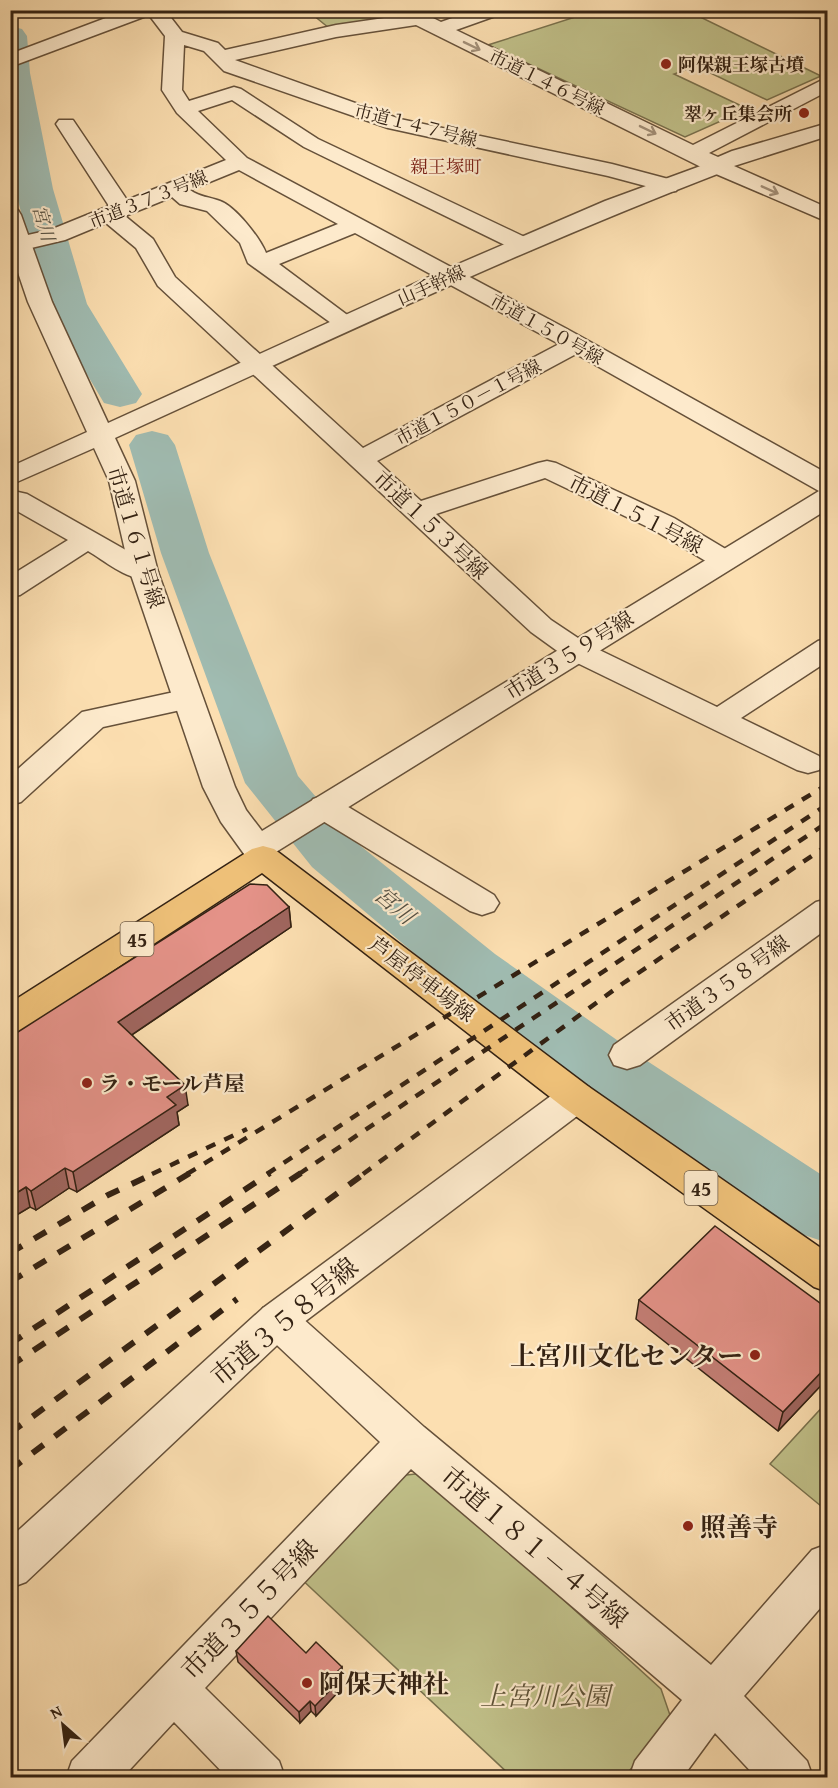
<svg xmlns="http://www.w3.org/2000/svg" width="838" height="1788" font-family="'Gentium Book Plus','Noto Serif JP',serif">
  <rect width="100%" height="100%" fill="#fcdfb1"/>
  <filter id="stains"><feTurbulence type="fractalNoise" baseFrequency=".00333" numOctaves="4"/><feColorMatrix values="0 0 0 0 .2 0 0 0 0 .09 0 0 0 0 .02 0 0 0 .5 -.17"/></filter>
  <radialGradient id="worn" r=".72"><stop offset=".6" stop-color="#630" stop-opacity="0"/><stop offset="1" stop-color="#630" stop-opacity=".3"/></radialGradient>
  <path fill="#c1c18a" stroke="#7a724e" stroke-width="1.5" d="M 391,10 L 403,16 L 329,28 L 313,15 L 337,11 Z
    M 597,10 L 688,11 L 821,76 L 767,100 L 696,66 L 674,74 L 748,109 L 685,137 L 488,45 Z
    M 827,1402 L 827,1511 L 770,1464 Z
    M 425,1473 L 661,1689 L 672,1721 L 624,1777 L 512,1777 L 296,1574 L 397,1476 Z"/>
  <g fill="none" stroke-linecap="round" stroke-linejoin="round">
    <path fill="#a0bcb2" fill-rule="evenodd" d="M 10,26 L 22,29 L 27,36 L 30,73 L 53,189 L 87,304 L 142,394 L 136,403 L 120,407 L 104,403 L 45,304 L 15,189 L 10,163 Z
      M 152,431 L 168,435 L 175,445 L 209,553 L 298,776 L 352,839 L 495,954 L 641,1057 L 828,1179 L 828,1243 L 804,1235 L 595,1093 L 453,986 L 312,867 L 245,783 L 161,553 L 129,445 L 136,435 Z"/>
    <defs>
      <path id="minor" d="M 127,10 L 165,10 L 182,32 L 218,43 L 225,50 L 336,25 L 398,16 L 392,10 L 417,10 L 441,22 L 475,10 L 503,10 L 501,14 L 456,30 L 693,145 L 828,77 L 828,91 L 709,153 L 718,157 L 732,151 L 828,123 L 828,136 L 734,166 L 828,208 L 828,222 L 709,171 L 416,25 L 336,37 L 235,60 L 400,119 L 612,164 L 676,181 L 679,186 L 676,191 L 668,192 L 608,176 L 388,128 L 224,71 L 204,51 L 184,45 L 182,90 L 189,101 L 234,87 L 241,89 L 318,139 L 531,240 L 534,245 L 531,250 L 515,250 L 304,147 L 232,100 L 198,111 L 247,158 L 567,329 L 828,474 L 828,493 L 819,491 L 576,354 L 377,461 L 421,501 L 538,463 L 547,461 L 556,463 L 674,518 L 734,554 L 738,560 L 734,566 L 724,568 L 714,566 L 654,530 L 545,478 L 436,514 L 551,620 L 587,644 L 717,707 L 818,641 L 828,638 L 828,661 L 741,718 L 819,756 L 823,763 L 819,770 L 808,773 L 797,770 L 567,658 L 531,632 L 158,286 L 136,248 L 106,223 L 65,240 L 10,253 L 10,239 L 50,230 L 109,206 L 56,124 L 59,120 L 73,120 L 127,200 L 226,160 L 177,113 L 162,90 L 165,36 L 149,15 L 10,67 L 10,54 ZM 239,170 L 338,224 L 266,253 C 260,238 236,207 220,201 C 210,197 199,197 190,190 ZM 172,197 L 180,204 L 207,211 L 240,243 L 248,263 L 338,328 L 354,328 L 358,323 L 279,264 L 355,233 L 559,344 L 363,448 L 175,277 L 153,239 L 125,216 Z
        M 760,10 L 828,10 L 828,18 L 769,16 Z
        M 18,492 L 27,494 L 154,566 L 158,572 L 154,578 C 131,584 107,562 88,551 L 20,595 L 10,597 L 10,576 L 68,540 L 10,507 L 10,494 Z
        M 188,689 L 199,692 L 203,699 L 199,706 L 103,727 L 21,802 L 10,805 L 10,776 L 82,712 Z
        M 324,796 L 335,799 L 494,895 L 499,903 L 494,911 L 482,915 L 470,911 L 313,815 L 308,807 L 313,799 Z
        M 828,899 L 828,928 L 640,1065 L 627,1069 L 614,1065 L 609,1055 L 614,1045 L 816,902 Z
        M 277,1303 L 291,1308 L 424,1427 L 711,1665 L 812,1550 L 828,1544 L 828,1599 L 744,1696 L 807,1761 L 813,1778 L 757,1778 L 715,1733 L 682,1778 L 629,1778 L 635,1761 L 682,1700 L 411,1469 L 205,1688 L 279,1761 L 285,1778 L 228,1778 L 174,1722 L 122,1778 L 66,1778 L 72,1761 L 380,1442 L 263,1332 L 257,1320 L 263,1308 Z"/>
      <path id="tertiary" d="M 717,160 L 725,161 L 728,166 L 725,171 C 517,251 317,346 115,438 L 135,481 L 158,572 L 235,787 L 246,810 L 262,831 L 819,491 L 828,489 L 828,509 L 276,852 L 279,857 L 274,865 L 263,868 L 252,865 L 221,822 L 203,787 L 130,572 L 109,481 L 94,448 L 10,485 L 10,467 L 87,432 L 28,302 L 10,249 L 10,209 L 18,210 L 21,215 L 52,302 L 108,423 L 442,271 L 605,201 Z
        M 576,1083 L 589,1087 L 594,1097 L 589,1107 L 291,1332 L 26,1582 L 10,1588 L 10,1538 L 263,1308 L 563,1087 Z"/>
      <path id="primary" d="M 263,846 L 274,849 L 589,1087 L 828,1253 L 828,1292 L 814,1287 L 563,1107 L 262,873 L 22,1030 L 10,1034 L 10,1003 L 252,849 Z"/>
    </defs>
    <use href="#minor" stroke="#66513a" stroke-width="3"/>
    <use href="#tertiary" stroke="#66513a" stroke-width="3"/>
    <use href="#primary" stroke="#342213" stroke-width="3"/>
    <use href="#minor" fill="#fdeacc" fill-rule="evenodd"/>
    <use href="#tertiary" fill="#fdeacc" fill-rule="evenodd"/>
    <use href="#primary" fill="#eec078" fill-rule="evenodd"/>
    <path stroke="#342213" stroke-width="4.5" stroke-dasharray="10 10" stroke-linecap="butt" d="M 152,1174 L 247,1129
      M 187,1174 L 828,784
      M 267,1174 L 828,804
      M 299,1174 L 828,822
      M 363,1174 L 622,984 L 828,845"/>
    <path stroke="#342213" stroke-width="6" stroke-dasharray="14 14" stroke-linecap="butt" d="M 10,1253 L 108,1195 L 155,1173
      M 10,1282 L 190,1173
      M 10,1344 L 270,1173
      M 10,1366 L 301,1173
      M 10,1433 L 365,1173
      M 10,1470 L 237,1299"/>
  </g>
  <path fill="#c47e75" stroke="#342213" stroke-width="1.5" d="M 289,907 L 291,927 L 132,1035 L 188,1105 L 177,1112 L 179,1125 L 77,1192 L 69,1188 L 36,1210 L 30,1207 L 10,1219 L 10,1037 Z
    M 639,1300 L 828,1309 L 828,1378 L 778,1431 L 636,1319 Z
    M 236,1651 L 306,1653 L 343,1677 L 339,1682 L 339,1691 L 316,1716 L 311,1711 L 300,1723 L 238,1662 Z"/>
  <path fill="#a0665f" stroke="#342213" stroke-width="1.5" d="M 289,907 L 291,927 L 121,1042 L 118,1022 Z
    M 185,1085 L 188,1105 L 177,1112 L 179,1125 L 77,1192 L 73,1172 L 167,1097 Z
    M 65,1168 L 69,1188 L 36,1210 L 31,1191 Z
    M 26,1187 L 30,1207 L 10,1219 L 10,1197 Z
    M 828,1365 L 828,1378 L 778,1431 L 783,1412 Z
    M 342,1667 L 343,1677 L 339,1682 L 339,1691 L 316,1716 L 315,1706 L 333,1676 Z
    M 310,1701 L 311,1711 L 300,1723 L 299,1712 Z"/>
  <path fill="#e49288" stroke="#342213" stroke-width="1.5" d="M 250,884 L 267,885 L 289,907 L 118,1022 L 185,1085 L 167,1097 L 176,1105 L 73,1172 L 65,1168 L 31,1191 L 26,1187 L 10,1197 L 10,1037 Z
    M 715,1226 L 828,1309 L 828,1365 L 783,1412 L 639,1300 Z
    M 268,1616 L 306,1653 L 316,1642 L 342,1667 L 333,1676 L 339,1681 L 315,1706 L 310,1701 L 299,1712 L 236,1651 Z"/>
  <defs><path id="oneway-shaft" d="M-6 0H5M1.5-3L5.5 0L1.5 3" fill="none" stroke-width="1.6" stroke-linecap="round" stroke-linejoin="round" transform="scale(1.5)"/></defs>
  <g stroke="#a39079">
    <use href="#oneway-shaft" transform="translate(472 46) rotate(26)"/>
    <use href="#oneway-shaft" transform="translate(648 130) rotate(26)"/>
    <use href="#oneway-shaft" transform="translate(770 190) rotate(24)"/>
  </g>
  <g fill="#8f2418" stroke="#fdeacc" stroke-width="2">
    <circle cx="666" cy="64" r="6"/>
    <circle cx="804" cy="113" r="6"/>
    <circle cx="87" cy="1083" r="6"/>
    <circle cx="755" cy="1355" r="6"/>
    <circle cx="688" cy="1526" r="6"/>
    <circle cx="307" cy="1683" r="6"/>
  </g>
  <g text-anchor="middle" dominant-baseline="central" stroke-width="4.5" stroke-linejoin="round" paint-order="stroke">
    <g font-size="18" font-weight="bold" fill="#342213" stroke="#fdeacc" text-anchor="start">
      <text x="678" y="64">阿保親王塚古墳</text>
      <text x="792" y="113" text-anchor="end">翠ヶ丘集会所</text>
    </g>
    <g font-size="18" fill="#342213" stroke="#fdeacc">
      <text transform="translate(547 82) rotate(26)">市道１４６号線</text>
      <text transform="translate(416 125) rotate(14)">市道１４７号線</text>
      <text transform="translate(148 199) rotate(-22)">市道３７３号線</text>
      <text transform="translate(431 285) rotate(-24)">山手幹線</text>
      <text transform="translate(547 329) rotate(29)">市道１５０号線</text>
      <text transform="translate(468 402) rotate(-28)">市道１５０－１号線</text>
    </g>
    <g font-size="18" fill="#7a1f14" stroke="#fdeacc">
      <text x="446" y="166">親王塚町</text>
    </g>
    <g font-size="18" font-style="italic" fill="#545043" stroke="#fdeacc">
      <text transform="translate(44 223) rotate(74)">宮川</text>
    </g>
    <g fill="#fdeacc" stroke="#705e4a" stroke-width="1.5">
      <rect x="120.5" y="922" width="33" height="34" rx="4.5"/>
      <rect x="684.5" y="1171" width="33" height="34" rx="4.5"/>
    </g>
    <g font-size="20" font-weight="bold" fill="#342213">
      <text x="137" y="939">45</text>
      <text x="701" y="1188">45</text>
    </g>
    <g font-size="21" fill="#342213" stroke="#fdeacc">
      <text transform="translate(636 514) rotate(27)">市道１５１号線</text>
      <text transform="translate(431 525) rotate(43)">市道１５３号線</text>
      <text transform="translate(136 537) rotate(73)">市道１６１号線</text>
      <text transform="translate(569 655) rotate(-32)">市道３５９号線</text>
      <text transform="translate(422 979) rotate(37)">芦屋停車場線</text>
      <text transform="translate(727 983) rotate(-36)">市道３５８号線</text>
    </g>
    <g font-size="21" font-weight="bold" fill="#342213" stroke="#fdeacc" text-anchor="start">
      <text x="99" y="1083">ラ・モール芦屋</text>
    </g>
    <g font-size="22" font-style="italic" fill="#545043" stroke="#fdeacc">
      <text transform="translate(395 905) rotate(40)">宮川</text>
    </g>
    <g font-size="26" fill="#342213" stroke="#fdeacc">
      <text transform="translate(284 1321) rotate(-40)">市道３５８号線</text>
      <text transform="translate(535 1547) rotate(40)">市道１８１－４号線</text>
      <text transform="translate(249 1609) rotate(-46)">市道３５５号線</text>
    </g>
    <g font-size="26" font-weight="bold" fill="#342213" stroke="#fdeacc" text-anchor="start">
      <text x="743" y="1355" text-anchor="end">上宮川文化センター</text>
      <text x="700" y="1526">照善寺</text>
      <text x="319" y="1683">阿保天神社</text>
    </g>
    <g font-size="26" font-style="italic" fill="#5e5237" stroke="#fdeacc">
      <text x="545" y="1695">上宮川公園</text>
    </g>
  </g>
  <rect width="838" height="1788" fill="none" stroke="#fcdfb1" stroke-width="36"/>
  <rect x="12" y="12" width="814" height="1764" fill="none" stroke="#342213" stroke-width="3"/>
  <rect x="18" y="18" width="802" height="1752" fill="none" stroke="#342213" stroke-width="1.5"/>
  <g transform="translate(63 1725) rotate(332)" stroke="#fdeacc" stroke-width="4.5" paint-order="stroke">
  <path d="M0-4.5L10 22L0 15L-10 22Z" fill="#342213"/>
  <text y="-9" font-size="16" font-weight="bold" text-anchor="middle" fill="#342213">N</text>
  </g>
  <rect width="100%" height="100%" filter="url(#stains)"/>
  <rect width="100%" height="100%" fill="url(#worn)"/>
</svg>
